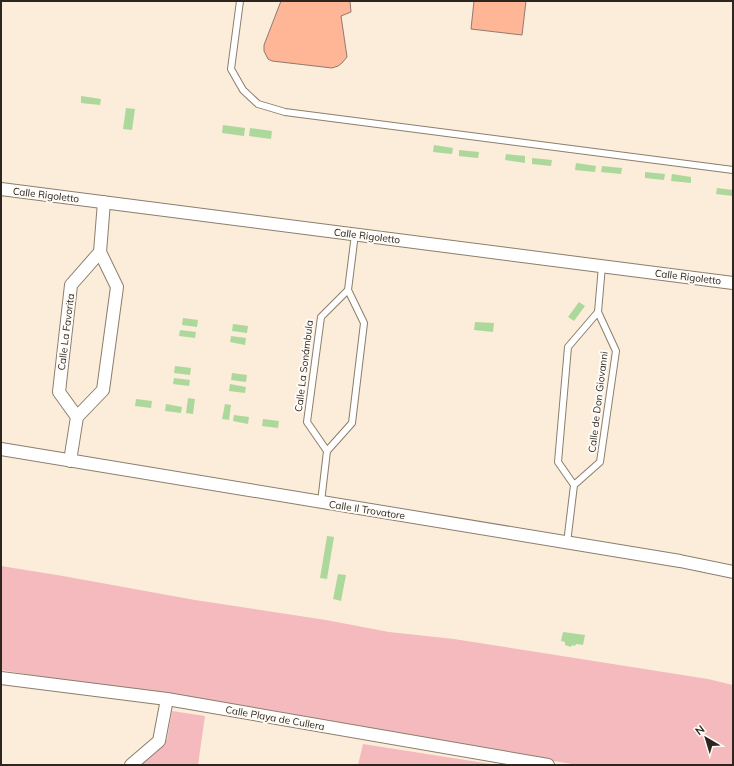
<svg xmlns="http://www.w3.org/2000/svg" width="734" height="766" font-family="Mulish,sans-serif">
  <rect width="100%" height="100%" fill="#fbedd9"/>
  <path fill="#f5babe" d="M 1,566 L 63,576 L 195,600 L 326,620 L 389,632 L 454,639 L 708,679 L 733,685 L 733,765 L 578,765 L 1,670 Z
    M 172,711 L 205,716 L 198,765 L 140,765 L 167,739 Z
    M 363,744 L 491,764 L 358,765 Z"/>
  <path fill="#add89c" d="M 81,96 L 101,99 L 100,105 L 81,103 Z
    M 126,108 L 135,109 L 132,130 L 123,129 Z
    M 223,125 L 245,128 L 244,136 L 222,133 Z
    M 250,128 L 272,131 L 271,139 L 249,136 Z
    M 434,145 L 453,148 L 452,154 L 433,152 Z
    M 459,150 L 479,152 L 478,158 L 459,156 Z
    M 506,154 L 525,156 L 525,163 L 505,160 Z
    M 532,158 L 552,160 L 551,166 L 532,164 Z
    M 576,163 L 596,166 L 595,172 L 575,170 Z
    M 602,166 L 622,168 L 621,174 L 601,172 Z
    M 645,172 L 665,174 L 664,180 L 645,178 Z
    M 672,174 L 691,177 L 691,183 L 671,181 Z
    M 717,188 L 733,190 L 733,196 L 716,194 Z
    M 579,302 L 585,306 L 574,321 L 568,317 Z
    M 183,318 L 198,320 L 197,327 L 182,325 Z
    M 475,322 L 494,323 L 493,332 L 474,330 Z
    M 233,324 L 248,326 L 247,333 L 232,331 Z
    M 180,330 L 196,332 L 195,338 L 179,336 Z
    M 231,336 L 246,338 L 245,345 L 230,342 Z
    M 175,366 L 191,368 L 190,375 L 174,373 Z
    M 232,373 L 247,375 L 246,382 L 231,380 Z
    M 174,378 L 190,380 L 189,386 L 173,384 Z
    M 230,384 L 246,387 L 245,393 L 229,391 Z
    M 188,398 L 195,399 L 193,414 L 186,413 Z
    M 136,399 L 152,401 L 151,408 L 135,406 Z
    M 166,404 L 182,407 L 181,413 L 165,411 Z
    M 225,404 L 231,405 L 229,420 L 222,419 Z
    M 234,415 L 249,417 L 248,424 L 233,421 Z
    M 263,419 L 279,421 L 278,428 L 262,426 Z
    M 327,536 L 334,537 L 327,579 L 320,578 Z
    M 338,574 L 346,575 L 341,601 L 333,599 Z
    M 563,632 L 585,635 L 583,645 L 576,644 L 575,646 L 572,645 L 571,647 L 565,645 L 565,642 L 561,641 Z"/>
  <path fill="#feb697" stroke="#8f7a70" d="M 281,1 L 350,1 L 351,12 L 341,16 L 347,57 L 342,63 L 338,66 L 332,68 L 272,61 L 268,59 L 264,51 L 264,45 Z
    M 474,1 L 526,1 L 522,35 L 471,29 Z"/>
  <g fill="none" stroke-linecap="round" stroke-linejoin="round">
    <defs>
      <path id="service" d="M 240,1 L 231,69 L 243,90 L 258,104 L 285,112 L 733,170
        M 327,451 L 307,422 L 321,317 L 348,290
        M 574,485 L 558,462 L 568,347 L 598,312
        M 321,502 L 327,451 L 352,423 L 364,323 L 348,290 L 355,234
        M 567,543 L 574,485 L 600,462 L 616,351 L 598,312 L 602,266"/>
      <path id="minor" d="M 1,189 L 733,283
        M 77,417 L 59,392 L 71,285 L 100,252
        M 1,449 L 680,561 L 733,572
        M 70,461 L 77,417 L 103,390 L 117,287 L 100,252 L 104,202
        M 1,678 L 167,699 L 548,765
        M 131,765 L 159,741 L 167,699"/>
    </defs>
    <use href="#service" stroke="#8b7e6c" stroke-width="8"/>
    <use href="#minor" stroke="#8b7e6c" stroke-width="14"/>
    <use href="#service" stroke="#fff" stroke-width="6"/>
    <use href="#minor" stroke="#fff" stroke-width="12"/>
  </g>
  <g text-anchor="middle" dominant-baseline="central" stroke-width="4" stroke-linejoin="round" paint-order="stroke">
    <g font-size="10" fill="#2c261f" stroke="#fffcf8">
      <text transform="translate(46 195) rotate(7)">Calle Rigoletto</text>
      <text transform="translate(367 236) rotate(7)">Calle Rigoletto</text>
      <text transform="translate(688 277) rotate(7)">Calle Rigoletto</text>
      <text transform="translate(66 332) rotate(-83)">Calle La Favorita</text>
      <text transform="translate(304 366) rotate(-83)">Calle La Sonámbula</text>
      <text transform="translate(598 402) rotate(-83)">Calle de Don Giovanni</text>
      <text transform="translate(367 510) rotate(9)">Calle Il Trovatore</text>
      <text transform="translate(275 718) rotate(10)">Calle Playa de Cullera</text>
    </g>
  </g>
  <rect width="734" height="766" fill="none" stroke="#2c261f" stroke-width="4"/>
  <g transform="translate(706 738) rotate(322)" stroke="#fffcf8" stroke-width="3" paint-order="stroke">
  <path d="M0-3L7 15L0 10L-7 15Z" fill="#2c261f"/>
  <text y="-6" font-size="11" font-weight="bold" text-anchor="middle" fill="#2c261f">N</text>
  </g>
</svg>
